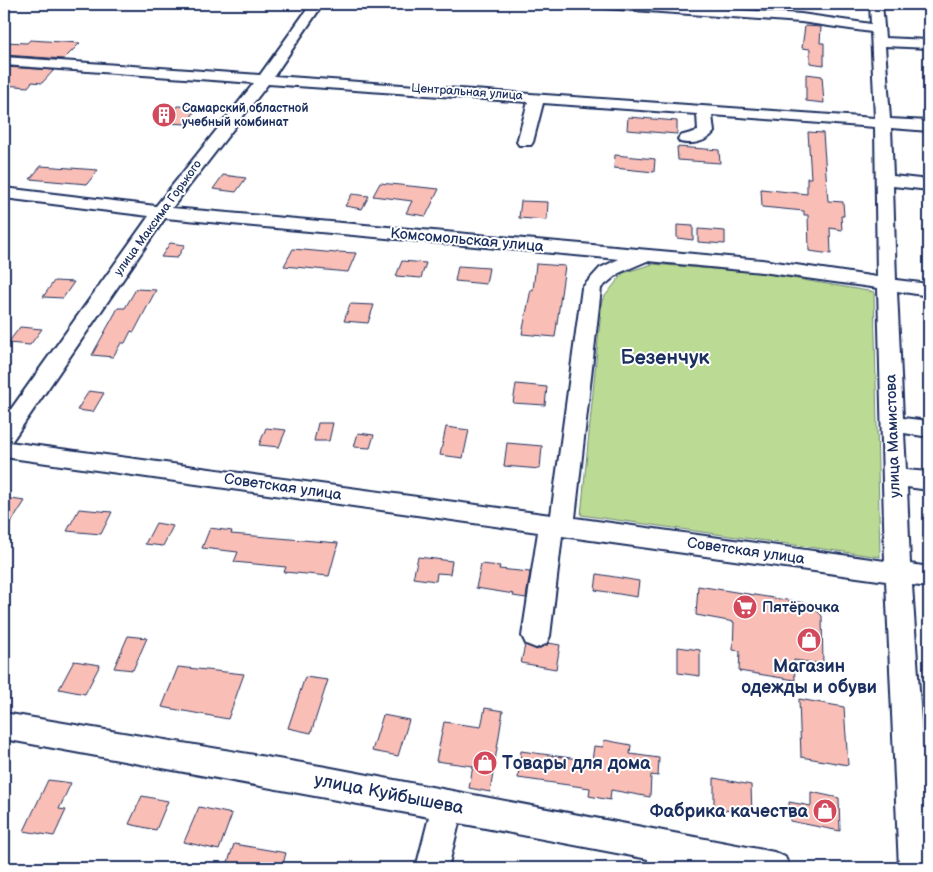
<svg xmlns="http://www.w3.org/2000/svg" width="933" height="872" font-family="'Balsamiq Sans',sans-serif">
  <rect width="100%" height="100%" fill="#fff"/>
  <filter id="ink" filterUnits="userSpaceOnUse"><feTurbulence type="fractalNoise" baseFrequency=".02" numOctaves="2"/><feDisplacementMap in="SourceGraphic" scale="10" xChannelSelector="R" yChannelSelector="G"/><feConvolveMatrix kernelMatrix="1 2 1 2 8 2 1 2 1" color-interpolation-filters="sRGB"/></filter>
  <g filter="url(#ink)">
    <path fill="#bbda93" stroke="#6b8478" d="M 653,264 L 762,273 L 874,292 L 880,557 L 581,515 L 602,300 L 623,273 Z"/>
    <path fill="#f9beb6" stroke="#1b2f5e" d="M 805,26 L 821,27 L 820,43 L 824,43 L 824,65 L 810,63 L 810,49 L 802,48 Z
      M 30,40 L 62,42 L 80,43 L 64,59 L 4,55 L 4,42 L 27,43 Z
      M 4,67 L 54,70 L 42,83 L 32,82 L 28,87 L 4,85 Z
      M 806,74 L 822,76 L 824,103 L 806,101 Z
      M 178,106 L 197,107 L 187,124 L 166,123 Z
      M 628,117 L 677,121 L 677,134 L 627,130 Z
      M 808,132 L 823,133 L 828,201 L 843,202 L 844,216 L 841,216 L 842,230 L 830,228 L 831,254 L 809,251 L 808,215 L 804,215 L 804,211 L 762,207 L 761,189 L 807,194 L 807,178 L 811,178 Z
      M 677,147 L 719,150 L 720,163 L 678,160 Z
      M 615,155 L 655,159 L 654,172 L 614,168 Z
      M 41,166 L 56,167 L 98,170 L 87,184 L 30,179 Z
      M 223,175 L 246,178 L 236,192 L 213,189 Z
      M 380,183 L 439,189 L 426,216 L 406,213 L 412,201 L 373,196 Z
      M 352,194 L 369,196 L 362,209 L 345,206 Z
      M 521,201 L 548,202 L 547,220 L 519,218 Z
      M 677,225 L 693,226 L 693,240 L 677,238 Z
      M 698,229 L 725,231 L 725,244 L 698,242 Z
      M 170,243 L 185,245 L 177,258 L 161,257 Z
      M 293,249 L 336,253 L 337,252 L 356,253 L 348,272 L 284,266 Z
      M 402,261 L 426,263 L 421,278 L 396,276 Z
      M 536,264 L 565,266 L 555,337 L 522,334 L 531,289 L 533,290 Z
      M 458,266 L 489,268 L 486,284 L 455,281 Z
      M 54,281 L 74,282 L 63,298 L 43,297 Z
      M 136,289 L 156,290 L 134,332 L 131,331 L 125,343 L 121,343 L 113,357 L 92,355 L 118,308 L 125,308 Z
      M 350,304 L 374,305 L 368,323 L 344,321 Z
      M 20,327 L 42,329 L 30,345 L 8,343 Z
      M 516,384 L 547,387 L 545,405 L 513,403 Z
      M 89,391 L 104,393 L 93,412 L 77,410 Z
      M 318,423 L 333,423 L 329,441 L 314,441 Z
      M 446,427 L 469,430 L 463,458 L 440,455 Z
      M 266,428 L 286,430 L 279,447 L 259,445 Z
      M 358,433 L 374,435 L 370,448 L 354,447 Z
      M 507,443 L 542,446 L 540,469 L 504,466 Z
      M 4,498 L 25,501 L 4,534 Z
      M 79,509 L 112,512 L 101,534 L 67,531 Z
      M 156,523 L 173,526 L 163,546 L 145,544 Z
      M 210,528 L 232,531 L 231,534 L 338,543 L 329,576 L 284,572 L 286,567 L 234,562 L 238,552 L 202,548 Z
      M 418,557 L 452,561 L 450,574 L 437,573 L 436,581 L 413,578 Z
      M 481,564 L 500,566 L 499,569 L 530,572 L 526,598 L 513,596 L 514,594 L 476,588 Z
      M 597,574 L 639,581 L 637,597 L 595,590 Z
      M 698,586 L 811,604 L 822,616 L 823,664 L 794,660 L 795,680 L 739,671 L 740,651 L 733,650 L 734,622 L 696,615 Z
      M 128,636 L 147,638 L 133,670 L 114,668 Z
      M 548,643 L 560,645 L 556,669 L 521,663 L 525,645 L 537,650 Z
      M 678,647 L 700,650 L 700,676 L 678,673 Z
      M 74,661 L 100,665 L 85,694 L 59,689 Z
      M 178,667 L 244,674 L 228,719 L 162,707 Z
      M 305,677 L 328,680 L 311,733 L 288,728 Z
      M 799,699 L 844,707 L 848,765 L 801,757 Z
      M 485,708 L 503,711 L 490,792 L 469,788 L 473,766 L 436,761 L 444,722 L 481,727 Z
      M 383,715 L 409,720 L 398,756 L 372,751 Z
      M 604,740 L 631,745 L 630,754 L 659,758 L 658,776 L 651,775 L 650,797 L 611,790 L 610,800 L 589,796 L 590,788 L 518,778 L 521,751 L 592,761 L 594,746 L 603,747 Z
      M 714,778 L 751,785 L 752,815 L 714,808 Z
      M 48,780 L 71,783 L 59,809 L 66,810 L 54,836 L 24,831 Z
      M 811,792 L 839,798 L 840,831 L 790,821 L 789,802 L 811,806 Z
      M 142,796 L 168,801 L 156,830 L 129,824 Z
      M 199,807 L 232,814 L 219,850 L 184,842 Z
      M 234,844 L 286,853 L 282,868 L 226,868 Z"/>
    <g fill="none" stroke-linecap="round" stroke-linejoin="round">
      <defs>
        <path id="minor" d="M 311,4 L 323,4 L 274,76 L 875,118 L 871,32 L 801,22 L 605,8 L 599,4 L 655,4 L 801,14 L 871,24 L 870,4 L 882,4 L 885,38 L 929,40 L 929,48 L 885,46 L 890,119 L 929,121 L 929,131 L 891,128 L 893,176 L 929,180 L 929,190 L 893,186 L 896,280 L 929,284 L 929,296 L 897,291 L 903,418 L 929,421 L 929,437 L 904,433 L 906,470 L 929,472 L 929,490 L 907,487 L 910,564 L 929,567 L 929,587 L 912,585 L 929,840 L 929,868 L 899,868 L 886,581 L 562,536 L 550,636 L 546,644 L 536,648 L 526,644 L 522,636 L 538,532 L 4,457 L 4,419 L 149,216 L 4,198 L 4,188 L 156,206 L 254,83 L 4,65 L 4,57 L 260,75 ZM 268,84 L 528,102 L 517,142 L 519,145 L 531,145 L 533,142 L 543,103 L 697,114 L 698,131 L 680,136 L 678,139 L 680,142 C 693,145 706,142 714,132 L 712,115 L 875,127 L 877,277 L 762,260 L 172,208 ZM 165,218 L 619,259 L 600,268 L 582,288 L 551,515 L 9,442 L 12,441 ZM 647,261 L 762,272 L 878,288 L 885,561 L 575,518 L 601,288 L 619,273 Z
          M 4,713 L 326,767 L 774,852 L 785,857 L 790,868 L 692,868 L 679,866 L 679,868 L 647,868 L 648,859 L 459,823 L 448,868 L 416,868 L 429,817 L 4,739 Z"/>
      </defs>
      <use href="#minor" stroke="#1b2f5e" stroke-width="4"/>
      <use href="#minor" fill="#fff" fill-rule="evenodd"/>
    </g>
  </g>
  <defs>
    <symbol id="building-disc" viewBox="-11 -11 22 22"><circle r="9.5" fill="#d1495b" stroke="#fff"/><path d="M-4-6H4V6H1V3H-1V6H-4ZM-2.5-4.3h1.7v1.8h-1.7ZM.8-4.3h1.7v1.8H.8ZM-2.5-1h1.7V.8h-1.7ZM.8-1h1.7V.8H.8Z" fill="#fff"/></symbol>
    <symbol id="supermarket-disc" viewBox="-11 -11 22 22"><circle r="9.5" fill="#d1495b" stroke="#fff"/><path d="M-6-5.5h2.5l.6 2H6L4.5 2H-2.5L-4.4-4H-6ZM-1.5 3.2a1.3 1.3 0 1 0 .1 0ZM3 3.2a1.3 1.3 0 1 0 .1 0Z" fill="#fff"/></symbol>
    <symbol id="shop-disc" viewBox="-11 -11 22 22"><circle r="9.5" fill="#d1495b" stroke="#fff"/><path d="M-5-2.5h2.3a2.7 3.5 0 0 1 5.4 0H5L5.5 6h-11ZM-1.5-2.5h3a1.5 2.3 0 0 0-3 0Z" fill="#fff"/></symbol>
  </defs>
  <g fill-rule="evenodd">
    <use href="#building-disc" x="150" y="101" width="28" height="28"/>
    <use href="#supermarket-disc" x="731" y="593" width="28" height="28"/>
    <use href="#shop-disc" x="795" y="626" width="28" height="28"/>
    <use href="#shop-disc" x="471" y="749" width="28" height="28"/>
    <use href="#shop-disc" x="811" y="797" width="28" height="28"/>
  </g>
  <g text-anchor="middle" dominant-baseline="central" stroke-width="4" stroke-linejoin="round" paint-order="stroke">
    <g font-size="12" fill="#1b2f5e" stroke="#fff">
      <text transform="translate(467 92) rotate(4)">Центральная улица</text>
      <text transform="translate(158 218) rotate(-54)">улица Максима Горького</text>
    </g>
    <g font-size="12" font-weight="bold" fill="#1b2f5e" stroke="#fff" text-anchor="start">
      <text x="182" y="108">Самарский областной<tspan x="182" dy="14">учебный комбинат</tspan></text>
    </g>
    <g font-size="15" fill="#1b2f5e" stroke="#fff">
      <text transform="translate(467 240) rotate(5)">Комсомольская улица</text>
      <text transform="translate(893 436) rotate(-92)">улица Мамистова</text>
      <text transform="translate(283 487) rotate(8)">Советская улица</text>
      <text transform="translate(746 551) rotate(8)">Советская улица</text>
    </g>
    <g font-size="15" font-weight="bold" fill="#1b2f5e" stroke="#fff" text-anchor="start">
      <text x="762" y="607">Пятёрочка</text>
    </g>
    <g font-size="18" font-weight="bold" fill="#1b2f5e" stroke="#fff">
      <text x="809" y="666">Магазин<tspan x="809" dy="21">одежды и обуви</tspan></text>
      <text x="502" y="763" text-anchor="start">Товары для дома</text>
      <text x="808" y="811" text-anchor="end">Фабрика качества</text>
    </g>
    <g font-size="18" fill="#1b2f5e" stroke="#fff">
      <text transform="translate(389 794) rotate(11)">улица Куйбышева</text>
    </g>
    <g font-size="20" font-weight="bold" fill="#1b2f5e" stroke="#fff">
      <text x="665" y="358">Безенчук</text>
    </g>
  </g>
  <rect width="933" height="872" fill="none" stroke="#fff" stroke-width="20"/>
  <rect x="10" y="10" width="913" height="852" fill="none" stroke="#1b2f5e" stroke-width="2" filter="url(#ink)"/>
</svg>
